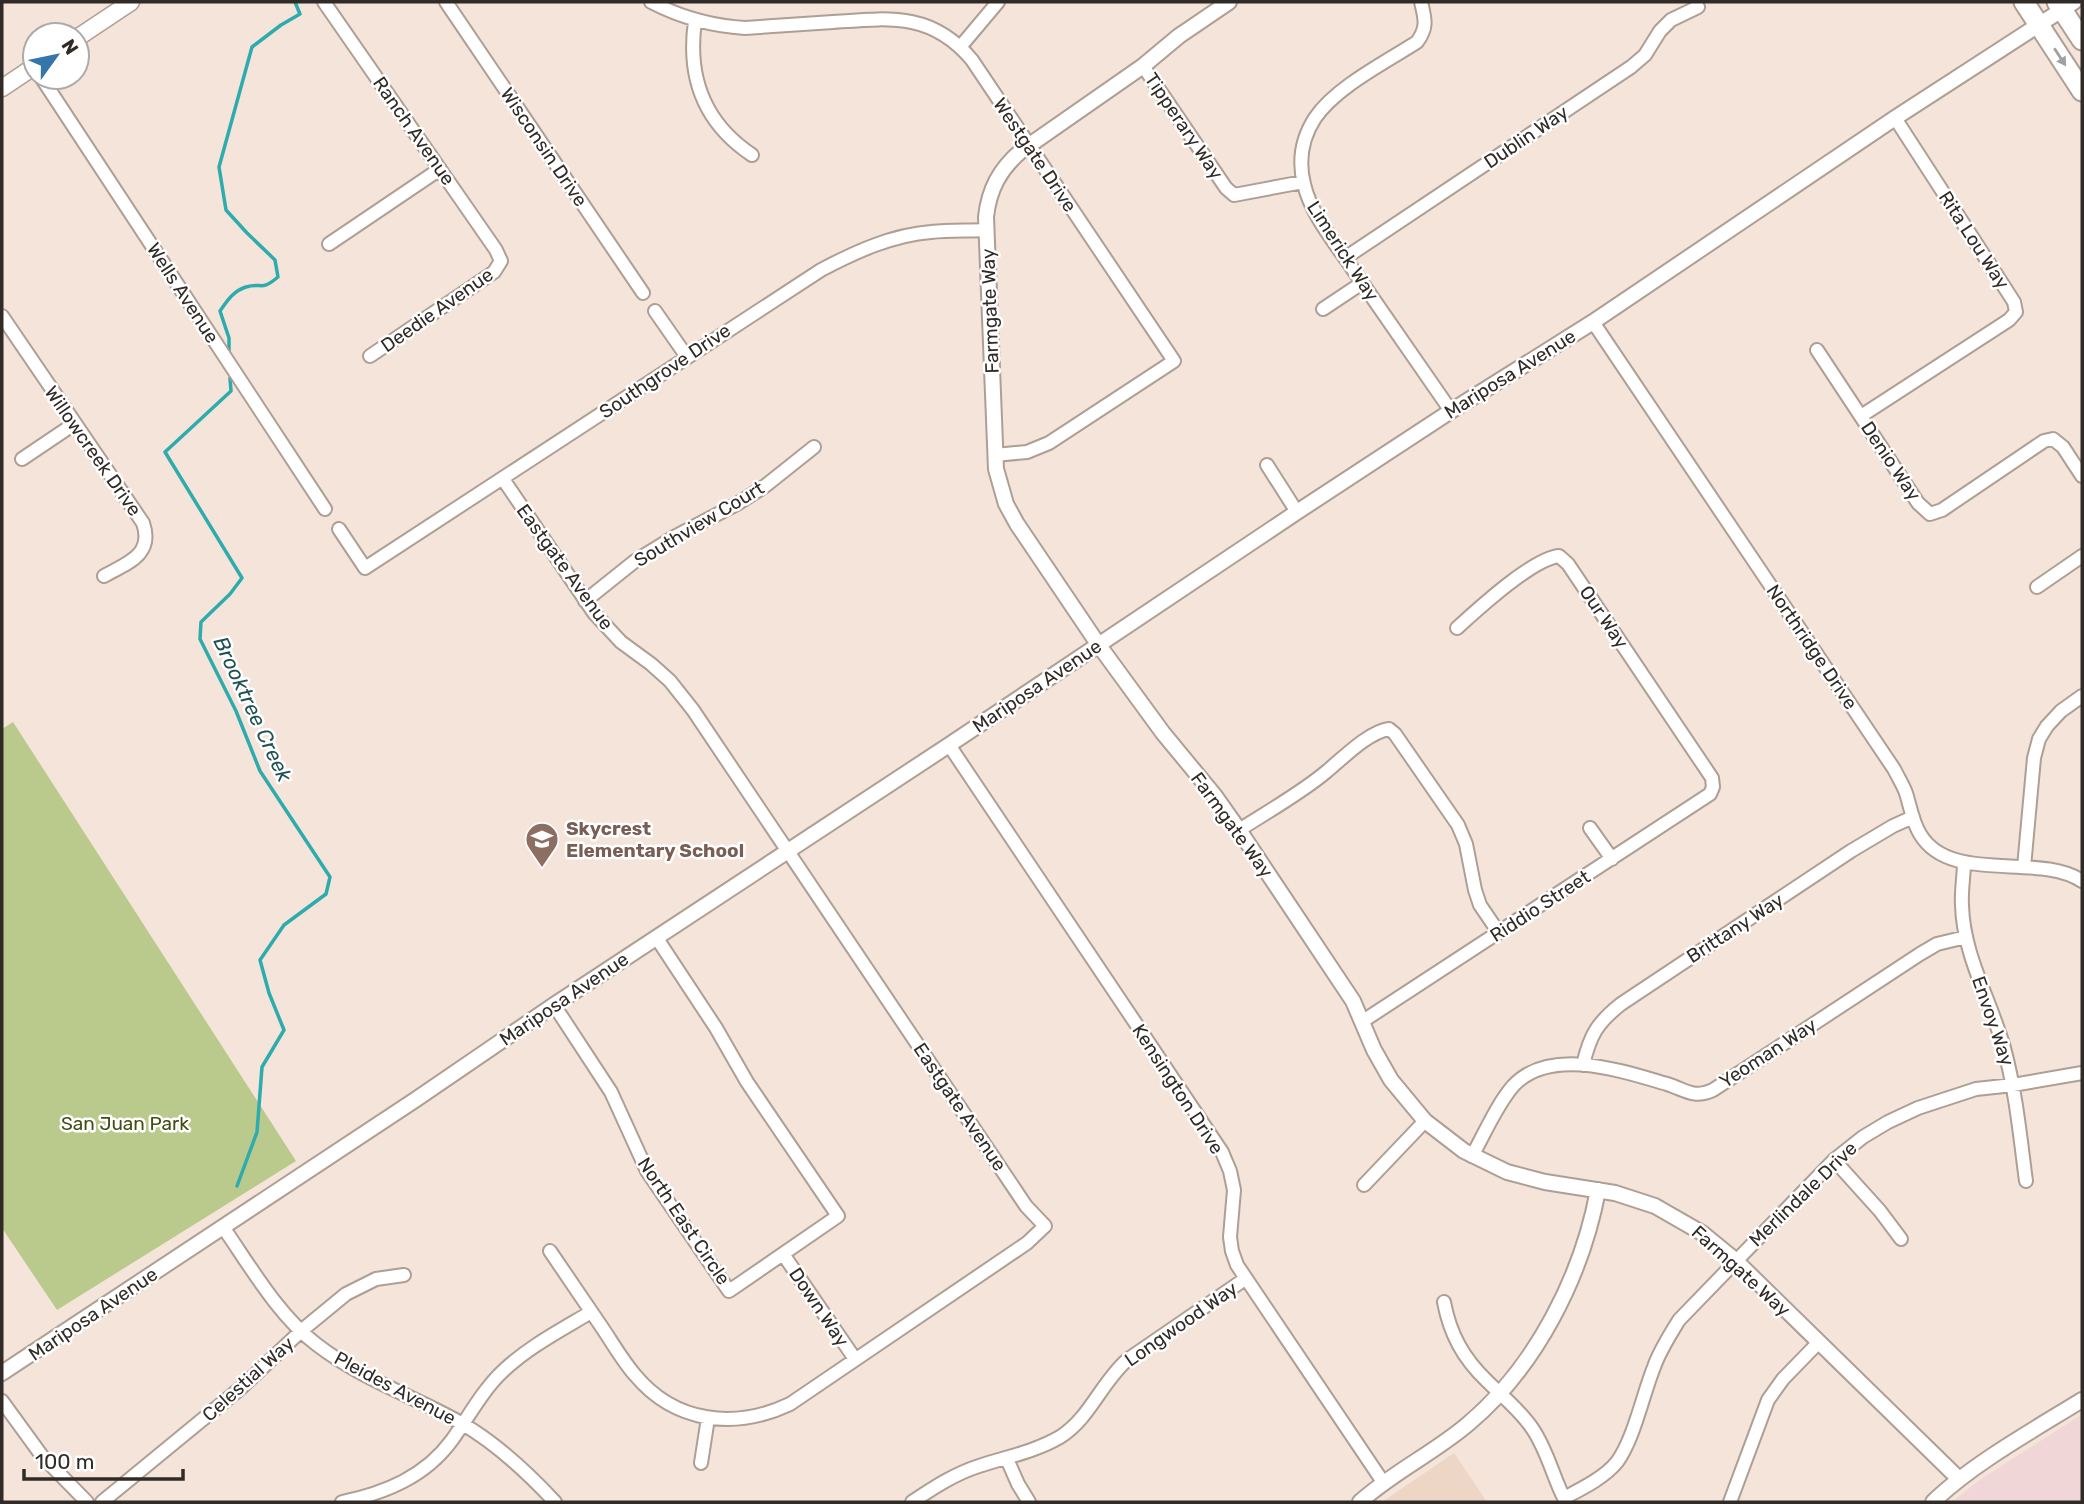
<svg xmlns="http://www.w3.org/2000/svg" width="2084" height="1504" font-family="Rubik,sans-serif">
  <rect width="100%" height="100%" fill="#f4e4d9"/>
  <path fill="#f1d6d7" d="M 2082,1414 L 2082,1502 L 1952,1502 L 1977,1482 Z"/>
  <path fill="#edd6c6" d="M 1454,1453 L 1487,1502 L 1382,1502 Z"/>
  <path fill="#baca8c" d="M 13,722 L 296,1161 L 57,1310 L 2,1228 L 2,729 Z"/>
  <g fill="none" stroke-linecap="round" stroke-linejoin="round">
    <path stroke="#2eacad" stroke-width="3.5" d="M 229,351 L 229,338 L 220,311 C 227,301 233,291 246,287 C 263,282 260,292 278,277 L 275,260 L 247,233 L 226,210 L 219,167 L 252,47 L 281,25 L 300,14 L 295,2
      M 230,378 L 231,391 L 165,452 L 242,578 L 230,594 L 201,622 L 200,639 L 236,711 L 260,771 L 330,877 L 326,894 L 284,925 L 260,960 L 269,993 L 284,1030 L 262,1067 L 257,1132 L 237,1186"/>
    <defs>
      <path id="minor" d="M 324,2 L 496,250 L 501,261 L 494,272 L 370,356
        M 446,2 L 643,293
        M 651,2 C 682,18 711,26 745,28 C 775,26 804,24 833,22 C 889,18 932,12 972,60 L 1174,361 L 1049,443 L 1027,452 L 995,455
        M 1421,2 C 1425,19 1428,27 1417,42 C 1386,62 1336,87 1315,118 C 1302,138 1298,160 1304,184 C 1311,215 1336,244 1354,271 C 1386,317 1418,364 1451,411
        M 695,21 C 687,77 704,123 752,155
        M 961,46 L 998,2
        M 1143,66 L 1226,188 L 1234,195 L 1303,182
        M 41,77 L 325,509
        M 329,244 L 440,169
        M 1345,258 L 1631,67 L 1645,55 L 1660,31 L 1671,20 L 1698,7
        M 1323,309 L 1362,283
        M 655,311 L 687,357
        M 2,316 L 143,523 C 154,555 127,563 104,576
        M 1593,322 L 1894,769 C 1898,777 1903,785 1906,793 C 1910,806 1913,823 1920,834 C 1950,885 2039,852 2082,881
        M 1817,350 L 1918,503 L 1930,514 L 1942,510 L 2044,441 L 2053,439 L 2063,447 L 2082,476
        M 1861,416 L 2009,320 L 2016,312 L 2014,302 L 1895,118
        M 22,459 L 74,424
        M 1267,465 L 1297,512
        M 503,479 L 594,613 L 621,642 L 651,664 L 670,681 L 693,710 L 1026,1206 L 1045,1226 L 1027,1243 L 790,1404 C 735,1430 675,1423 635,1375 C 622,1360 612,1342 601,1326 C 584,1301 567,1276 550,1251
        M 339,529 L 365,568 L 821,270 C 855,252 892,235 931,232 C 949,230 968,231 987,230
        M 2037,587 L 2082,556
        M 585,601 L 635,561 L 674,537 L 737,504 L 765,486 L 814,447
        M 949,745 L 1222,1152 L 1230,1171 L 1234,1190 L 1230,1237 L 1232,1251 L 1237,1265 L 1383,1482
        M 1590,828 L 1612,859
        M 1239,830 C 1267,812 1301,793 1326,772 C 1342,759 1368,732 1389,729 L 1395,734 L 1458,825 L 1466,844 L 1475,890 L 1480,905 L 1499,933
        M 1964,862 C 1964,876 1961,891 1962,905 C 1963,955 1991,1001 2004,1048 C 2016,1092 2020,1136 2026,1181
        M 2024,867 L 2034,758 L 2039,739 L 2047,726 L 2061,711 L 2082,696
        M 554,1005 L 611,1092 L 647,1171 L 729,1291 L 838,1216 L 747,1082 L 716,1028 L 656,937
        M 1363,1021 L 1710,794 L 1713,787 L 1712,778 L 1568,564 L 1559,556 C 1532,559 1478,609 1457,628
        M 1583,1065 C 1590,1035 1597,1023 1621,1004 L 1851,851 L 1893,826 L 1913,817
        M 1472,1156 C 1485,1133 1496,1106 1513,1086 C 1550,1046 1622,1071 1667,1084 C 1686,1090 1693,1099 1713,1090 L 1920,954 L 1937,944 L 1966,937
        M 1834,1160 L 1880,1211 L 1901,1239
        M 1364,1185 L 1425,1121
        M 223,1227 C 250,1266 278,1315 316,1344 C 361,1379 413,1396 461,1423 C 496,1443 528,1473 555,1502
        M 783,1254 L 855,1359
        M 1444,1302 C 1450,1334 1463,1358 1487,1381 C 1503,1397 1520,1410 1532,1428 C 1548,1451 1553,1478 1566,1502
        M 2,1401 L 42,1456 L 87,1502
        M 1007,1459 L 1018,1484 L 1029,1502
        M 701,1463 L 708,1418
        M 1564,1498 C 1581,1489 1604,1478 1617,1462 C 1634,1439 1643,1394 1654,1367 C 1660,1350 1670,1335 1679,1320 L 1834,1160 L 1863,1137 L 1888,1122 L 1918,1108 L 1976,1089 L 2013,1085 L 2082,1073
        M 102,1502 L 242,1387 L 301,1331 L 346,1294 L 376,1279 L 404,1275
        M 342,1502 C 385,1493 425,1477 452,1440 C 468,1418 482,1391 502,1372 C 528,1347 561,1330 591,1312
        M 912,1502 C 933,1488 954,1474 979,1466 C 1006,1457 1034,1452 1060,1437 C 1090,1418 1101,1383 1127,1360 L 1245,1279
        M 1730,1502 L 1768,1400 L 1783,1379 L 1819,1342"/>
      <path id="tertiary" d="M 1229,2 L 1179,36 L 1143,66 L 1021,151 C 1000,169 989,189 986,217 L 996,469 L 1006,504 L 1017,524 L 1098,644 L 1163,733 L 1215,796 L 1239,830 L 1353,1001 L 1374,1050 L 1391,1080 L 1425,1121 L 1464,1151 L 1507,1172 L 1545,1182 L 1615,1193 L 1655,1206 L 1702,1233 L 1735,1260 L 1959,1479
        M 2,1373 L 415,1100 L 554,1005 L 949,745 L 1297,512 L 1451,411 L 1593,322 L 1895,118 L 2074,2
        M 1360,1502 C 1393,1472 1434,1453 1468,1424 C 1536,1367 1582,1276 1598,1190
        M 1933,1502 C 1972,1464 2035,1429 2082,1400"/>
      <path id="secondary" d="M 77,38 L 131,2
        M 2,88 L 35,66"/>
      <path id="primary" d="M 2024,2 L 2082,91
        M 2057,2 L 2082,40"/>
    </defs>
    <use href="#minor" stroke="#ae9f94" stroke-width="16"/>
    <use href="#tertiary" stroke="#ae9f94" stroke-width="18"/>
    <use href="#secondary" stroke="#ae9f94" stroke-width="19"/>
    <use href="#primary" stroke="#ae9f94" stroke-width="23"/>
    <use href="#minor" stroke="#fff" stroke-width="12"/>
    <use href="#tertiary" stroke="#fff" stroke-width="14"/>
    <use href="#secondary" stroke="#fff" stroke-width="16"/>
    <use href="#primary" stroke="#fff" stroke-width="19"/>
  </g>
  <defs><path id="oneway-solid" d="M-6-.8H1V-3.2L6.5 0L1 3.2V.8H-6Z" transform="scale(1.75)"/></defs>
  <use fill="#a2a09e" href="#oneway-solid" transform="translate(2060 57) rotate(57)"/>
  <defs>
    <symbol id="school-pin" viewBox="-11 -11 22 30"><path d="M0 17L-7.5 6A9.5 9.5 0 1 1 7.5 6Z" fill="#8d6e63" stroke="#fff"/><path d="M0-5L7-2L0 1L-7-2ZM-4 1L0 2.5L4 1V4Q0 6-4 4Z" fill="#fff"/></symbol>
  </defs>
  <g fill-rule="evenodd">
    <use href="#school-pin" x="523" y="820" width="38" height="52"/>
  </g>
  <g text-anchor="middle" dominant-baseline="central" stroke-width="5" stroke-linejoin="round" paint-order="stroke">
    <g font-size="19" fill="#312b27" stroke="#fff">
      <text transform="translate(1184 126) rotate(56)">Tipperary Way</text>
      <text transform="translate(414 131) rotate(55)">Ranch Avenue</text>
      <text transform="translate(1526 137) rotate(-34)">Dublin Way</text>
      <text transform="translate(544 147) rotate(56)">Wisconsin Drive</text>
      <text transform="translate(1035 155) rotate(56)">Westgate Drive</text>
      <text transform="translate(1974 240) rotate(57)">Rita Lou Way</text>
      <text transform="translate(1343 251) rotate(57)">Limerick Way</text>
      <text transform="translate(183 293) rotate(57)">Wells Avenue</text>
      <text transform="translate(437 310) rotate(-35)">Deedie Avenue</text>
      <text transform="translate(990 311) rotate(-92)">Farmgate Way</text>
      <text transform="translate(665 371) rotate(-34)">Southgrove Drive</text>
      <text transform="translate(1510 374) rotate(-32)">Mariposa Avenue</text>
      <text transform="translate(93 451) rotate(55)">Willowcreek Drive</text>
      <text transform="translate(1891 461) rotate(56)">Denio Way</text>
      <text transform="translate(699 524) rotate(-31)">Southview Court</text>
      <text transform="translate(565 567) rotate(54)">Eastgate Avenue</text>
      <text transform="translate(1604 617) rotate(56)">Our Way</text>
      <text transform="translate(1812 647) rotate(56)">Northridge Drive</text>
      <text transform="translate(1037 686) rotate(-34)">Mariposa Avenue</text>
      <text transform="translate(1232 825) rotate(54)">Farmgate Way</text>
      <text transform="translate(1540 906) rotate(-33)">Riddio Street</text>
      <text transform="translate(1735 928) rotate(-33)">Brittany Way</text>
      <text transform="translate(564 999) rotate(-34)">Mariposa Avenue</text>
      <text transform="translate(1993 1021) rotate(71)">Envoy Way</text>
      <text transform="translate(1768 1053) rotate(-33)">Yeoman Way</text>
      <text transform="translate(1178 1089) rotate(57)">Kensington Drive</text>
      <text transform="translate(960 1107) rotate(56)">Eastgate Avenue</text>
      <text transform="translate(1803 1194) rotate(-44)">Merlindale Drive</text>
      <text transform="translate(684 1221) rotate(56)">North East Circle</text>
      <text transform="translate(1741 1271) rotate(42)">Farmgate Way</text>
      <text transform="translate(819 1307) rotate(56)">Down Way</text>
      <text transform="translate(93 1314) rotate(-34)">Mariposa Avenue</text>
      <text transform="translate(1181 1324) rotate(-35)">Longwood Way</text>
      <text transform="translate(248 1379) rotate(-42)">Celestial Way</text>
      <text transform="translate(395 1388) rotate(28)">Pleides Avenue</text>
    </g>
    <g font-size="19" font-weight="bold" fill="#785e54" stroke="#fff" text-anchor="start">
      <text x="566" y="828">Skycrest<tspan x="566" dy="22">Elementary School</tspan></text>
    </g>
    <g font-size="19" fill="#424e14" stroke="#fff">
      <text x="125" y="1123">San Juan Park</text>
    </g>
    <g font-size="21" font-style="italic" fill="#1f5252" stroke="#fff">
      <text transform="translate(253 709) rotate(65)">Brooktree Creek</text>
    </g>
  </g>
  <rect width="2084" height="1504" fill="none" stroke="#312b27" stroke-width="7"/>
  <g transform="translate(56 56) rotate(57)"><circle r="33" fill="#ffffff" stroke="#adaaa9" stroke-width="2"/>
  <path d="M0-5L12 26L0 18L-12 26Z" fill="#3476ac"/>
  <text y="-10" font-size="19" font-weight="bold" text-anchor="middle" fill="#312b27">N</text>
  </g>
  <path d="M24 1469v10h159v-10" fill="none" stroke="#312b27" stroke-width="3.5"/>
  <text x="35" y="1469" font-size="21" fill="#312b27" stroke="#ffffff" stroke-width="5" paint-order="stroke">100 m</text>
</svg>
